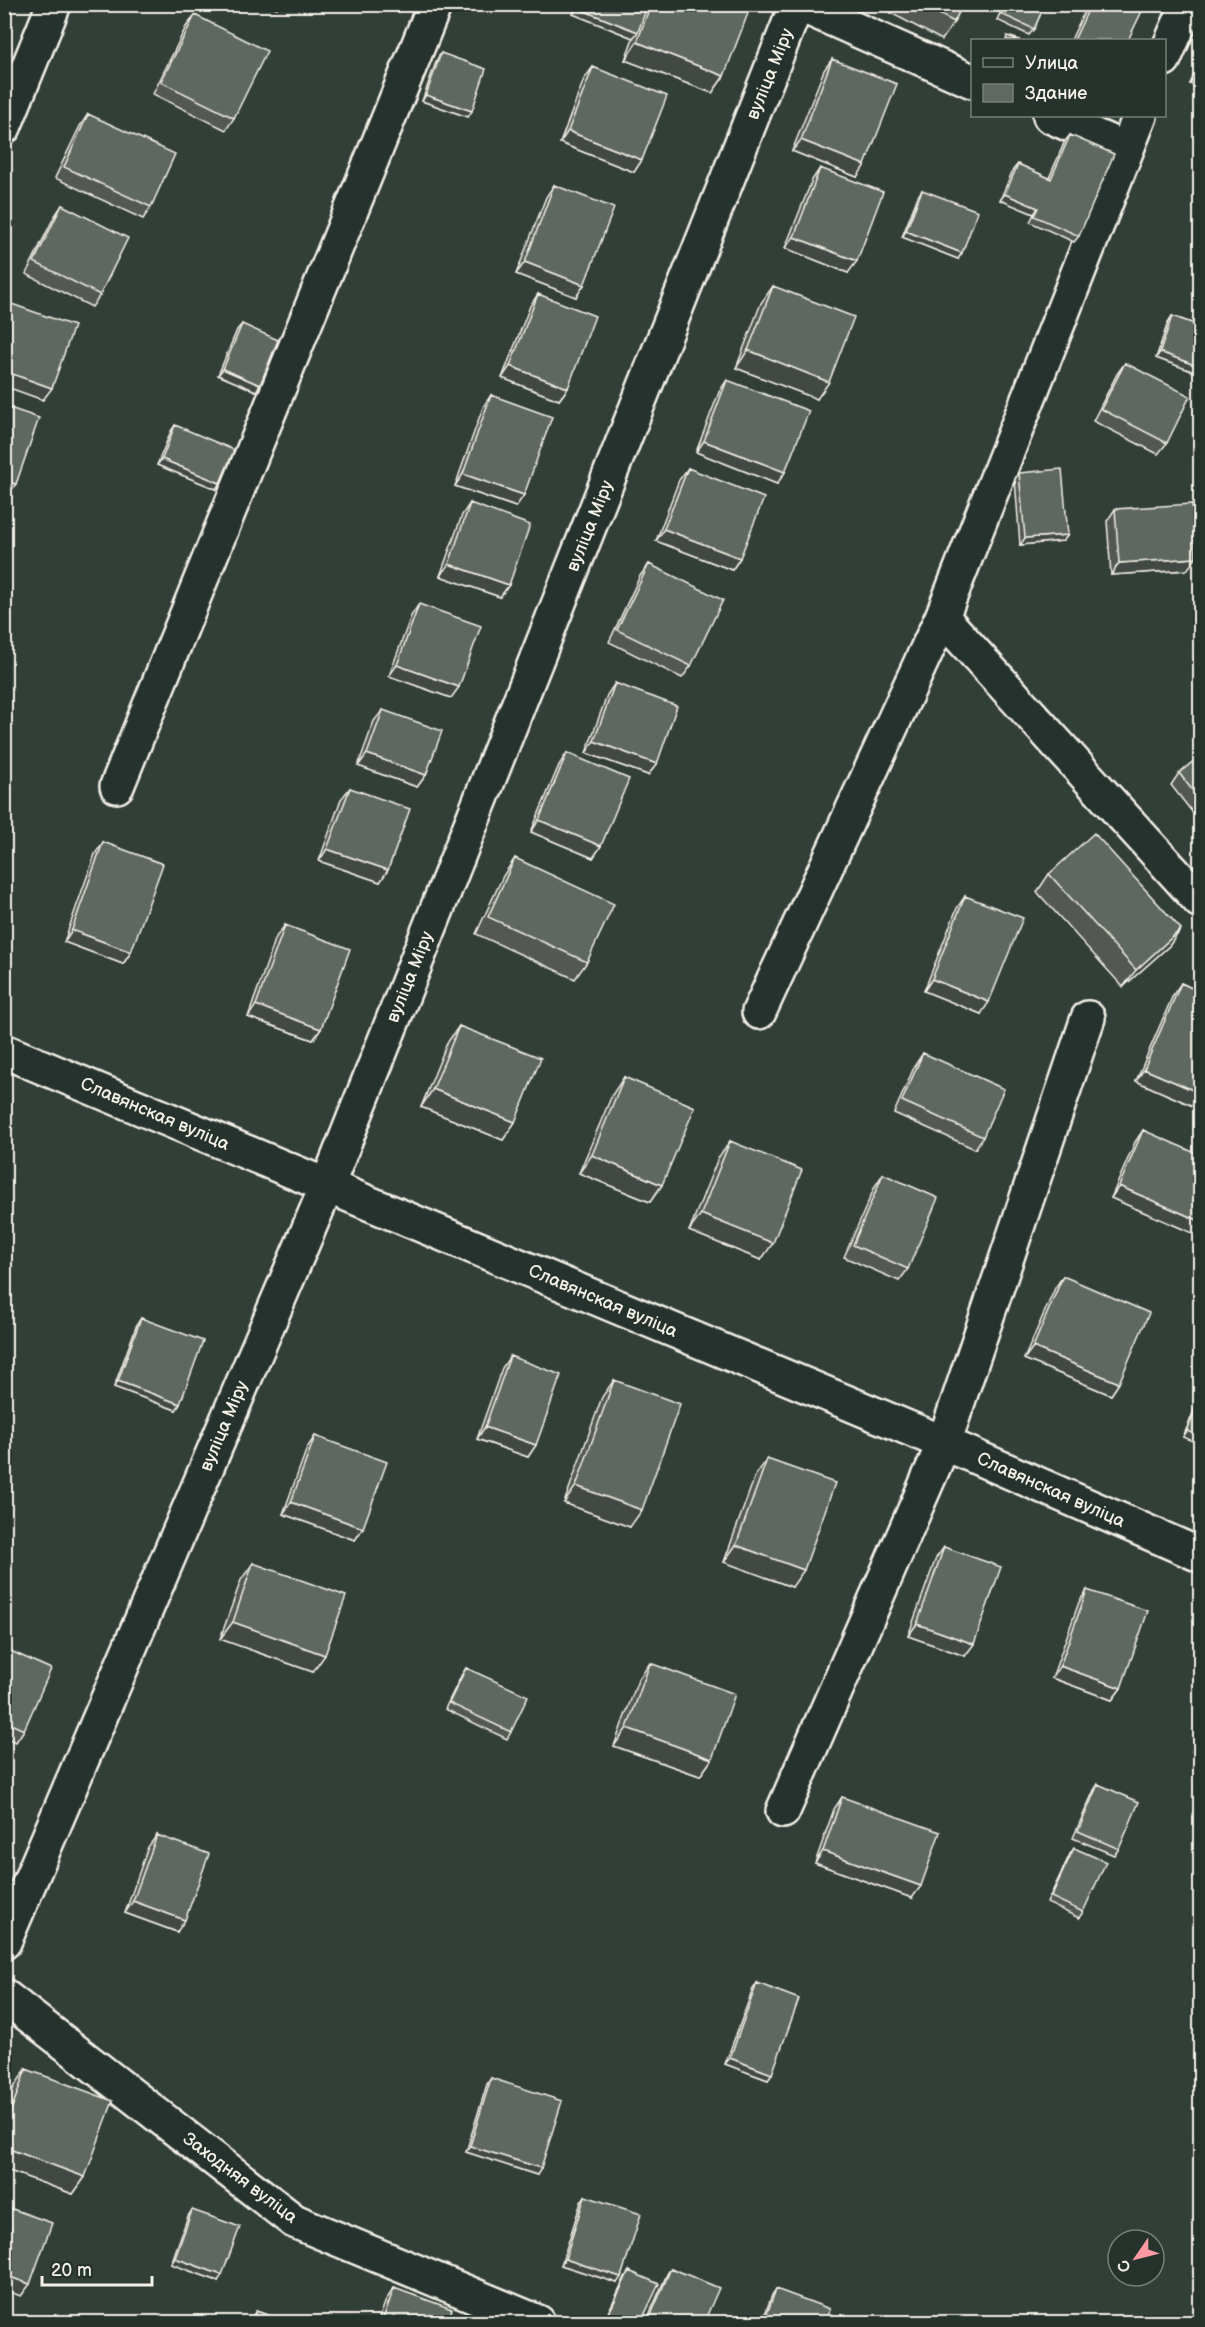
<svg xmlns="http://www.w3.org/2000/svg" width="1205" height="2327" font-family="'Balsamiq Sans',sans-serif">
  <rect width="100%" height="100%" fill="#323e38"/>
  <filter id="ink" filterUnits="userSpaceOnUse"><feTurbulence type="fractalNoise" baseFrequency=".0167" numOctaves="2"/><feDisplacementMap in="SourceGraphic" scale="12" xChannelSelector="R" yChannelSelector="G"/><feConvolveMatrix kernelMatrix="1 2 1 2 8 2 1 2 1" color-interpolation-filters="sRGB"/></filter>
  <g filter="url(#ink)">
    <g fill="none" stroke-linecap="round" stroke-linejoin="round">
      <defs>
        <path id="minor" d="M 798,4 L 972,81
          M 1164,59 L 1188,4
          M 1050,116 L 1125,149
          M 4,127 L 54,4
          M 942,617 L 1200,901
          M 117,786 L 435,4
          M 759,1012 L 942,617 L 1140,116
          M 4,1051 L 944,1443 L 1200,1555
          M 783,1811 L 944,1443 L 1088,1018
          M 4,1942 L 327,1186 L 797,4
          M 4,1996 L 294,2221 L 538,2322"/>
      </defs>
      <use href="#minor" stroke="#f4f1e8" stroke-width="38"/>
      <use href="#minor" stroke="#26332d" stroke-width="33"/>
    </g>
    <path fill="#525953" stroke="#f4f1e8" stroke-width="1.5" d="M 577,4 L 740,4 L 724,76 L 712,93 L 625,60 L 633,38 L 573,14 Z
      M 874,4 L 963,4 L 954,22 L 942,40 Z
      M 1004,4 L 1045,4 L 1034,29 L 1029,35 L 997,20 Z
      M 1088,4 L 1133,4 L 1128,40 L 1071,40 Z
      M 195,15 L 234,118 L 226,130 L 153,94 L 186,27 Z
      M 441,53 L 468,117 L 422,101 L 437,59 Z
      M 832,59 L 857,177 L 792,151 L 824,70 Z
      M 1200,59 L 1200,88 L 1190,84 Z
      M 593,67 L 642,160 L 634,172 L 560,143 L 584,79 Z
      M 88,114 L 151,207 L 143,219 L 55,178 L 80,126 Z
      M 1070,135 L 1079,236 L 1074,242 L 1030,222 L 1034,214 L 1000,200 L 1013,170 L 1018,164 L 1049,178 L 1065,141 Z
      M 820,168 L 848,273 L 785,248 L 812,180 Z
      M 554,185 L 576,297 L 516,274 L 546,197 Z
      M 922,190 L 958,259 L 902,237 L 918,196 Z
      M 62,205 L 100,295 L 92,307 L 26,274 L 54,217 Z
      M 773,286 L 817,399 L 736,368 L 761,303 Z
      M 538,294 L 568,388 L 559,400 L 502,378 L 530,306 Z
      M 1172,316 L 1200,326 L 1200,374 L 1156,358 L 1168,322 Z
      M 242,324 L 260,385 L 256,391 L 218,375 L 237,330 Z
      M 1125,363 L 1167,443 L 1158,454 L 1093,421 L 1117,374 Z
      M 727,380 L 785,472 L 777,484 L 696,452 L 719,392 Z
      M 491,395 L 516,507 L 455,486 L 483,407 Z
      M 175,425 L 216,489 L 157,465 L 171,431 Z
      M 688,468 L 740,558 L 732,570 L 656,541 L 679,480 Z
      M 1019,473 L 1068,535 L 1063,541 L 1020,545 L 1015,479 Z
      M 470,503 L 500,597 L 440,576 L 462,515 Z
      M 1115,509 L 1187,570 L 1111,575 L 1107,521 Z
      M 649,564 L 691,666 L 682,678 L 609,642 L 640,576 Z
      M 419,604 L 451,698 L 389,676 L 411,616 Z
      M 615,683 L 657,764 L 648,775 L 586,753 L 607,695 Z
      M 383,710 L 426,775 L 417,787 L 358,766 L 374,721 Z
      M 567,753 L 601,846 L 593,858 L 531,832 L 559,765 Z
      M 1200,756 L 1200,822 L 1171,785 L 1179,773 Z
      M 350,788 L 388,870 L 380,882 L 319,861 L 341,799 Z
      M 103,842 L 131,952 L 123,964 L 64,942 L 95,854 Z
      M 515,858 L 587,962 L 575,979 L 476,934 L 503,876 Z
      M 1049,874 L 1181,929 L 1169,946 L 1123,987 L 1037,892 Z
      M 965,896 L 981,1014 L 924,991 L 957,908 Z
      M 285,925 L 321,1029 L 313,1040 L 248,1017 L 276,937 Z
      M 1181,983 L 1200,992 L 1200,1109 L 1136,1081 L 1173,995 Z
      M 459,1026 L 515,1122 L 503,1140 L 421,1107 L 447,1043 Z
      M 923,1053 L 983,1137 L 975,1149 L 894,1113 L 915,1065 Z
      M 624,1077 L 662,1185 L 650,1202 L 579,1173 L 612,1095 Z
      M 1143,1130 L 1197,1235 L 1111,1198 L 1135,1142 Z
      M 730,1141 L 761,1260 L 689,1231 L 718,1158 Z
      M 883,1174 L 908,1269 L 899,1281 L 844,1257 L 875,1186 Z
      M 1063,1276 L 1119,1383 L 1111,1395 L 1024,1359 L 1055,1288 Z
      M 141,1318 L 180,1404 L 176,1410 L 114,1387 L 137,1324 Z
      M 510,1356 L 536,1445 L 528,1457 L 477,1439 L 502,1368 Z
      M 614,1380 L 630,1527 L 564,1503 L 602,1397 Z
      M 1200,1396 L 1200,1444 L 1183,1437 Z
      M 315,1436 L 363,1528 L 355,1540 L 283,1514 L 307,1448 Z
      M 767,1459 L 792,1587 L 724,1562 L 755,1476 Z
      M 944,1547 L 965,1656 L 908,1636 L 936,1558 Z
      M 253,1563 L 313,1672 L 220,1639 L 241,1580 Z
      M 1087,1590 L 1121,1688 L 1112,1700 L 1052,1678 L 1079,1602 Z
      M 4,1648 L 24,1730 L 16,1742 L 4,1737 Z
      M 650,1663 L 712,1759 L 700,1776 L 614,1746 L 638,1680 Z
      M 466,1668 L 511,1732 L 507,1739 L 445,1709 L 462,1674 Z
      M 1200,1727 L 1200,1754 L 1192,1751 Z
      M 1098,1784 L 1119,1849 L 1114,1855 L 1073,1838 L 1094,1790 Z
      M 842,1797 L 912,1898 L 815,1863 L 834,1809 Z
      M 157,1835 L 177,1932 L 125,1913 L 148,1847 Z
      M 1074,1848 L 1083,1912 L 1079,1918 L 1047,1903 L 1070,1854 Z
      M 757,1983 L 772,2074 L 768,2080 L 725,2064 L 753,1989 Z
      M 26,2069 L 85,2177 L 73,2194 L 4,2169 L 4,2114 L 14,2087 Z
      M 491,2078 L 541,2168 L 537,2175 L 466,2152 L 487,2084 Z
      M 585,2196 L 617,2283 L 561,2265 L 581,2202 Z
      M 192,2210 L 218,2281 L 171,2264 L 188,2216 Z
      M 671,2268 L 704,2322 L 646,2322 L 667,2274 Z
      M 629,2271 L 641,2322 L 607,2322 L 604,2321 L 625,2277 Z
      M 394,2288 L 448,2322 L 378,2322 L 386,2300 Z
      M 776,2289 L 825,2322 L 762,2322 L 772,2295 Z
      M 256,2311 L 288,2322 L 248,2322 Z"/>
    <path fill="#424944" stroke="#f4f1e8" stroke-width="1.5" d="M 268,4 L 279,4 L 277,8 Z
      M 577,8 L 638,32 L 633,38 L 573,14 Z
      M 637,42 L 724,76 L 712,93 L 625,60 Z
      M 1199,72 L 1200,73 L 1200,88 L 1190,84 Z
      M 426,95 L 472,111 L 468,117 L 422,101 Z
      M 568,131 L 642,160 L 634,172 L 560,143 Z
      M 801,140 L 865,165 L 857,177 L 792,151 Z
      M 1005,194 L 1038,208 L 1034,214 L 1000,200 Z
      M 906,231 L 962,253 L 958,259 L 902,237 Z
      M 794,237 L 857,261 L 848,273 L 785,248 Z
      M 525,262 L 584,285 L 576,297 L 516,274 Z
      M 748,350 L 829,382 L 817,399 L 736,368 Z
      M 1160,352 L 1200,367 L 1200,374 L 1156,358 Z
      M 510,366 L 568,388 L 559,400 L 502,378 Z
      M 223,369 L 260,385 L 256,391 L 218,375 Z
      M 4,371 L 52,388 L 43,400 L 4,386 Z
      M 704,441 L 785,472 L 777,484 L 696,452 Z
      M 162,459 L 220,483 L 216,489 L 157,465 Z
      M 463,474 L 524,495 L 516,507 L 455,486 Z
      M 4,481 L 16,484 L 7,496 L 4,495 Z
      M 664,529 L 740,558 L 732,570 L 656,541 Z
      M 1068,535 L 1063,541 L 1020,545 L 1025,538 Z
      M 1196,558 L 1187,570 L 1111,575 L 1119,563 Z
      M 449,564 L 509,585 L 500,597 L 440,576 Z
      M 397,665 L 459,687 L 451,698 L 389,676 Z
      M 594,741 L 657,764 L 648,775 L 586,753 Z
      M 367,754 L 426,775 L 417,787 L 358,766 Z
      M 539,820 L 601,846 L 593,858 L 531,832 Z
      M 327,849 L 388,870 L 380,882 L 319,861 Z
      M 1181,929 L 1169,946 L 1123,987 L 1136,970 Z
      M 72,930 L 131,952 L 123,964 L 64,942 Z
      M 932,979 L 989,1002 L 981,1014 L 924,991 Z
      M 256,1005 L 321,1029 L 313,1040 L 248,1017 Z
      M 1144,1069 L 1200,1093 L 1200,1109 L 1136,1081 Z
      M 433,1089 L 515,1122 L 503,1140 L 421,1107 Z
      M 592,1155 L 662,1185 L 650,1202 L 579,1173 Z
      M 1119,1186 L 1200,1221 L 1200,1230 L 1197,1235 L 1111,1198 Z
      M 701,1214 L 773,1243 L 761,1260 L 689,1231 Z
      M 1033,1347 L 1119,1383 L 1111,1395 L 1024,1359 Z
      M 118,1381 L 180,1404 L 176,1410 L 114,1387 Z
      M 485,1427 L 536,1445 L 528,1457 L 477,1439 Z
      M 1187,1431 L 1200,1436 L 1200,1444 L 1183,1437 Z
      M 576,1486 L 642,1510 L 630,1527 L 564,1503 Z
      M 291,1502 L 363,1528 L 355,1540 L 283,1514 Z
      M 736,1545 L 804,1570 L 792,1587 L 724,1562 Z
      M 233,1622 L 325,1655 L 313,1672 L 220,1639 Z
      M 917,1624 L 974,1644 L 965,1656 L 908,1636 Z
      M 1060,1666 L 1121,1688 L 1112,1700 L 1052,1678 Z
      M 627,1728 L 712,1759 L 700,1776 L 614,1746 Z
      M 1200,1739 L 1200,1754 L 1192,1751 Z
      M 823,1851 L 921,1886 L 912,1898 L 815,1863 Z
      M 133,1901 L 185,1920 L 177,1932 L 125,1913 Z
      M 730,2058 L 772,2074 L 768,2080 L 725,2064 Z
      M 470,2146 L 541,2168 L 537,2175 L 466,2152 Z
      M 4,2147 L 85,2177 L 73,2194 L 4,2169 Z
      M 175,2258 L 222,2275 L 218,2281 L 171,2264 Z
      M 565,2259 L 621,2277 L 617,2283 L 561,2265 Z
      M 4,2275 L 30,2284 L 21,2296 L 4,2290 Z"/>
    <path fill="#5f6861" stroke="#f4f1e8" stroke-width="1.5" d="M 579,4 L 648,4 L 638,32 L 577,8 Z
      M 651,4 L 740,4 L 750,8 L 724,76 L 637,42 Z
      M 920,4 L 963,4 L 954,22 Z
      M 1006,4 L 1045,4 L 1034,29 L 1001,14 Z
      M 1091,4 L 1133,4 L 1143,9 L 1128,40 L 1074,40 Z
      M 195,15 L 267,51 L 234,118 L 161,82 Z
      M 1007,36 L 1020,40 L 1006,40 Z
      M 441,53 L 486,69 L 472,111 L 426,95 Z
      M 832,59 L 897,84 L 865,165 L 801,140 Z
      M 593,67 L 667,96 L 642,160 L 568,131 Z
      M 88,114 L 175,154 L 151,207 L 64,167 Z
      M 1070,135 L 1114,154 L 1079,236 L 1034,216 L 1038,208 L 1005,194 L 1018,164 L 1051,179 Z
      M 820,168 L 883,192 L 857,261 L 794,237 Z
      M 554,185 L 614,208 L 584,285 L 525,262 Z
      M 922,190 L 978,211 L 962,253 L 906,231 Z
      M 62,205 L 128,238 L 100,295 L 34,262 Z
      M 773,286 L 854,317 L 829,382 L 748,350 Z
      M 538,294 L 595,316 L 568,388 L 510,366 Z
      M 6,302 L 74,326 L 52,388 L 4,371 L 4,305 Z
      M 1172,316 L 1200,326 L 1200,367 L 1160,352 Z
      M 242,324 L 278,340 L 260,385 L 223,369 Z
      M 1125,363 L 1190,396 L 1167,443 L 1101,409 Z
      M 727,380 L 809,411 L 785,472 L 704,441 Z
      M 491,395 L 552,417 L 524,495 L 463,474 Z
      M 4,406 L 39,418 L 16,484 L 4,481 Z
      M 175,425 L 234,450 L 220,483 L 162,459 Z
      M 688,468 L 764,498 L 740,558 L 664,529 Z
      M 1062,469 L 1068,535 L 1025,538 L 1019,473 Z
      M 470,503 L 530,525 L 509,585 L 449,564 Z
      M 1192,504 L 1196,558 L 1119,563 L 1115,509 Z
      M 649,564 L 723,600 L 691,666 L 617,630 Z
      M 419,604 L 481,626 L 459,687 L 397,665 Z
      M 615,683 L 677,706 L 657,764 L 594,741 Z
      M 383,710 L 442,731 L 426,775 L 367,754 Z
      M 567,753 L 629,779 L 601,846 L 539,820 Z
      M 1200,756 L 1200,800 L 1179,773 Z
      M 350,788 L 410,809 L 388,870 L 327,849 Z
      M 1094,833 L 1181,929 L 1136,970 L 1049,874 Z
      M 103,842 L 163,864 L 131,952 L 72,930 Z
      M 515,858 L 614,904 L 587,962 L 488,917 Z
      M 965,896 L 1023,918 L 989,1002 L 932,979 Z
      M 285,925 L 350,949 L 321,1029 L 256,1005 Z
      M 1181,983 L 1200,992 L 1200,1093 L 1144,1069 Z
      M 459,1026 L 541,1058 L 515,1122 L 433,1089 Z
      M 923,1053 L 1004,1089 L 983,1137 L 902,1101 Z
      M 624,1077 L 695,1107 L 662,1185 L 592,1155 Z
      M 1143,1130 L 1200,1155 L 1200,1221 L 1119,1186 Z
      M 730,1141 L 802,1170 L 773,1243 L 701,1214 Z
      M 883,1174 L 938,1198 L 908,1269 L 853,1245 Z
      M 1063,1276 L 1149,1313 L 1119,1383 L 1033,1347 Z
      M 141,1318 L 203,1341 L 180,1404 L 118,1381 Z
      M 510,1356 L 561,1375 L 536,1445 L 485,1427 Z
      M 614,1380 L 680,1404 L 642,1510 L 576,1486 Z
      M 1200,1400 L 1200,1436 L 1187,1431 Z
      M 315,1436 L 387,1462 L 363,1528 L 291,1502 Z
      M 767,1459 L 835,1483 L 804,1570 L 736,1545 Z
      M 944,1547 L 1001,1567 L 974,1644 L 917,1624 Z
      M 253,1563 L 346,1596 L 325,1655 L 233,1622 Z
      M 1087,1590 L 1148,1611 L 1121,1688 L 1060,1666 Z
      M 4,1648 L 51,1669 L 24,1730 L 4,1721 Z
      M 650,1663 L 735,1694 L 712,1759 L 627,1728 Z
      M 466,1668 L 528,1696 L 511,1732 L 449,1703 Z
      M 1098,1784 L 1139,1802 L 1119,1849 L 1078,1831 Z
      M 842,1797 L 940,1832 L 921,1886 L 823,1851 Z
      M 157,1835 L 209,1854 L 185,1920 L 133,1901 Z
      M 1074,1848 L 1106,1862 L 1083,1912 L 1051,1897 Z
      M 757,1983 L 799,1999 L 772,2074 L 730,2058 Z
      M 26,2069 L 113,2101 L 85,2177 L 4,2147 L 4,2130 Z
      M 491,2078 L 562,2101 L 541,2168 L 470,2146 Z
      M 585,2196 L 641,2214 L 621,2277 L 565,2259 Z
      M 4,2206 L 52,2223 L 30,2284 L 4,2275 Z
      M 192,2210 L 240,2227 L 222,2275 L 175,2258 Z
      M 671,2268 L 719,2288 L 704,2322 L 648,2322 Z
      M 629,2271 L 659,2284 L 641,2322 L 625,2322 L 608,2315 Z
      M 394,2288 L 452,2309 L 448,2322 L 382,2322 Z
      M 776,2289 L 830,2309 L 825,2322 L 764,2322 Z
      M 256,2311 L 288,2322 L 252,2322 Z"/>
  </g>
  <g text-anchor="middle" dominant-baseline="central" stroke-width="4.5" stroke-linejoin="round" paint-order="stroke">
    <g font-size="18" fill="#f4f1e8" stroke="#26332d">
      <text transform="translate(770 74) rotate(-68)">вуліца Міру</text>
      <text transform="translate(590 526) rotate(-68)">вуліца Міру</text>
      <text transform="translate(410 977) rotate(-68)">вуліца Міру</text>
      <text transform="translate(155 1114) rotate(23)">Славянская вуліца</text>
      <text transform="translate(603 1301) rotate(23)">Славянская вуліца</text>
      <text transform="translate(224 1426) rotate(-67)">вуліца Міру</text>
      <text transform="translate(1051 1490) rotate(24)">Славянская вуліца</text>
      <text transform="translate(240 2178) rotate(37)">Заходняя вуліца</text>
    </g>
  </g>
  <rect width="1205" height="2327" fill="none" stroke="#26332d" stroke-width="24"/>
  <rect x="12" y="12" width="1181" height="2303" fill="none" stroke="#f4f1e8" stroke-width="2" filter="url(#ink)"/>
  <rect x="971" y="39" width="195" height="78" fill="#26332d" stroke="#787f78" stroke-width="1.5"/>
  <rect x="983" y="58" width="30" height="9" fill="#26332d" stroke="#787f78" stroke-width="1.5"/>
  <text x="1025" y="69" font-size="18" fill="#f4f1e8">Улица</text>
  <rect x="983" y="84" width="30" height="18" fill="#5f6861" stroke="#787f78" stroke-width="1.5"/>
  <text x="1025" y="99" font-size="18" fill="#f4f1e8">Здание</text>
  <g transform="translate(1136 2258) rotate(235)"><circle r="28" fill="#26332d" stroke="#787f78" stroke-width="1.5"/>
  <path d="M0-4.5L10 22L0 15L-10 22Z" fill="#ff9aa2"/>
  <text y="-9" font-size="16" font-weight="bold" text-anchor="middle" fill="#f4f1e8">С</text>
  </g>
  <path d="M42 2276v9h110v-9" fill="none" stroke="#f4f1e8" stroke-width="3"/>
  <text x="51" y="2276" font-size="18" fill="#f4f1e8" stroke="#26332d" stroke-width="4.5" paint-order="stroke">20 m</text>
</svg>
